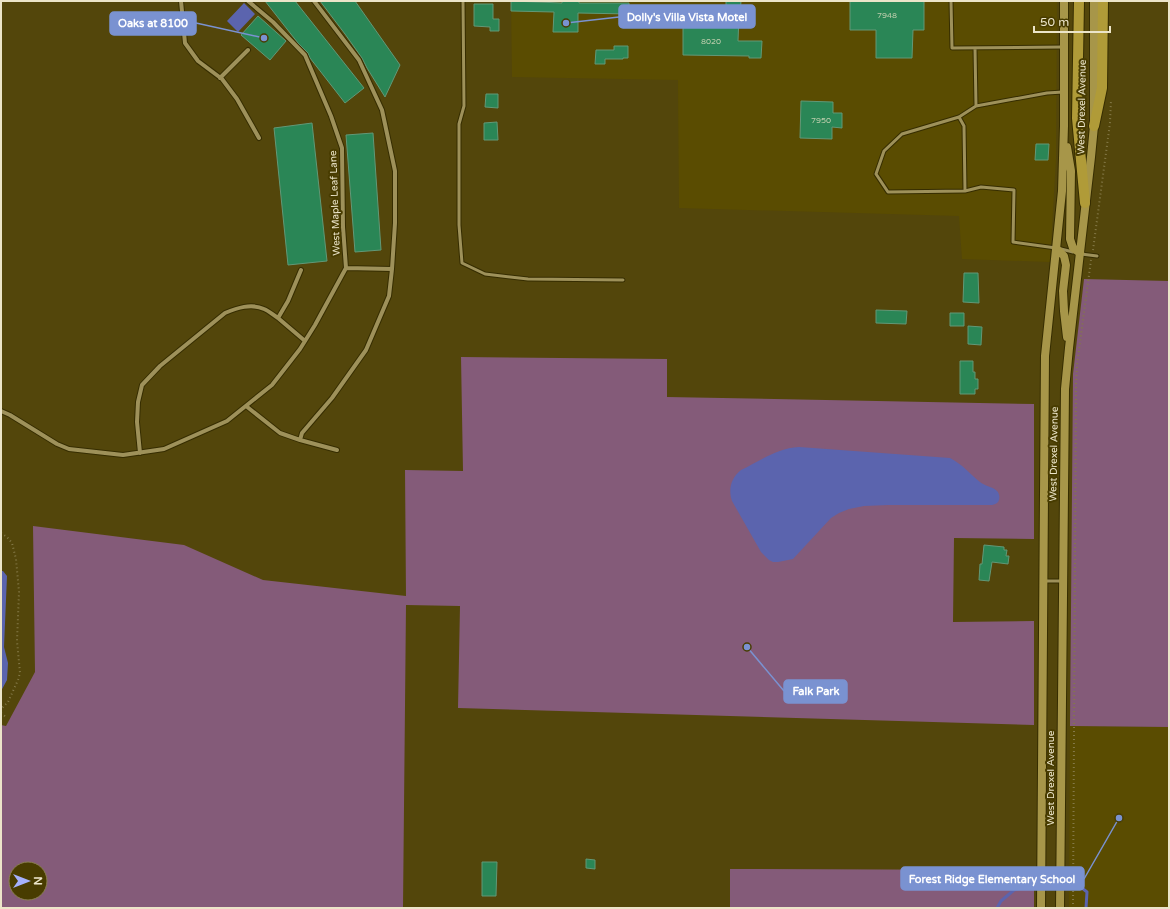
<svg xmlns="http://www.w3.org/2000/svg" width="1170" height="909" font-family="'Varela Round',sans-serif">
  <rect width="100%" height="100%" fill="#53460b"/>
  <path fill="#5a4c01" d="M 511,1 L 1057,1 L 1056,159 L 1050,262 L 962,259 L 959,216 L 679,208 L 678,80 L 512,77 Z
    M 1070,726 L 1169,727 L 1169,908 L 1069,908 Z"/>
  <path fill="#845b79" fill-rule="evenodd" d="M 1084,279 L 1169,281 L 1169,727 L 1070,726 L 1073,374 Z
    M 461,357 L 667,359 L 667,397 L 1034,404 L 1034,539 L 954,538 L 953,622 L 1034,621 L 1034,725 L 458,708 L 460,606 L 406,605 L 403,908 L 1,908 L 1,725 L 6,726 L 35,672 L 33,526 L 184,545 L 263,580 L 406,596 L 405,470 L 463,471 ZM 16,869 L 40,869 L 40,893 L 16,893 Z
    M 730,869 L 1034,870 L 1034,908 L 730,908 Z"/>
  <path fill="#5b64ae" d="M 244,3 L 255,14 L 238,32 L 227,21 Z
    M 799,447 L 950,458 C 962,464 970,474 980,482 C 987,488 1002,487 999,500 C 998,503 996,504 992,505 L 888,505 L 864,506 L 849,509 L 839,513 L 831,518 L 793,559 L 778,562 L 773,562 L 769,560 L 761,552 L 732,501 C 728,489 731,478 741,470 C 760,461 777,448 799,447 Z
    M 1,571 L 3,571 L 7,576 L 4,647 L 8,663 L 7,680 L 1,691 Z"/>
  <g fill="none" stroke-linecap="round" stroke-linejoin="round">
    <path stroke="#5b64ae" stroke-width="3" d="M 1082,888 L 1087,892 L 1086,908
      M 997,908 L 1001,901 L 1014,890 L 1027,887"/>
  </g>
  <path fill="#2a8656" stroke="#629877" d="M 265,1 L 295,1 L 364,88 L 345,103 L 310,58 L 308,53 L 298,43 Z
    M 320,1 L 355,1 L 400,65 L 385,97 L 367,68 L 362,58 L 345,34 Z
    M 511,1 L 562,3 L 562,1 L 579,1 L 579,3 L 629,3 L 629,14 L 578,13 L 578,32 L 553,32 L 554,12 L 511,11 Z
    M 726,1 L 741,1 L 740,15 L 739,15 L 738,41 L 762,41 L 761,58 L 749,58 L 749,56 L 683,55 L 683,27 L 729,27 L 730,9 L 726,9 Z
    M 850,1 L 924,1 L 924,30 L 913,30 L 912,58 L 876,58 L 876,30 L 850,30 Z
    M 474,4 L 493,4 L 493,19 L 499,19 L 499,31 L 490,31 L 490,27 L 474,26 Z
    M 258,16 L 286,41 L 270,60 L 241,35 Z
    M 614,46 L 628,46 L 628,58 L 623,58 L 623,59 L 605,59 L 605,64 L 595,64 L 596,50 L 614,50 Z
    M 486,94 L 498,94 L 498,108 L 485,107 Z
    M 801,101 L 833,102 L 833,113 L 842,113 L 842,128 L 832,127 L 832,139 L 800,138 Z
    M 497,122 L 498,140 L 484,140 L 484,123 Z
    M 312,123 L 327,261 L 288,265 L 274,128 Z
    M 373,133 L 381,250 L 355,252 L 346,135 Z
    M 1036,144 L 1049,144 L 1048,160 L 1035,160 Z
    M 964,273 L 978,273 L 979,303 L 963,302 Z
    M 876,310 L 907,311 L 906,324 L 876,323 Z
    M 950,313 L 964,313 L 964,326 L 950,326 Z
    M 968,326 L 982,327 L 981,345 L 968,344 Z
    M 960,361 L 973,361 L 973,372 L 975,372 L 975,379 L 978,379 L 978,389 L 975,389 L 975,394 L 960,394 Z
    M 984,545 L 1004,547 L 1004,550 L 1007,550 L 1006,556 L 1009,556 L 1008,564 L 992,562 L 989,581 L 979,580 L 980,564 L 982,564 Z
    M 586,859 L 595,860 L 595,869 L 586,868 Z
    M 482,862 L 497,862 L 496,896 L 482,896 Z"/>
  <g fill="none" stroke-linecap="round" stroke-linejoin="round">
    <defs>
      <path id="lane" d="M 463,1 L 464,106 L 459,124 L 459,225 L 462,263 L 485,274 L 528,279 L 623,280
        M 951,1 L 952,48 L 1063,47
        M 975,48 L 976,106 L 1047,93 L 1063,92
        M 976,106 L 959,117 L 902,134 L 884,151 L 876,174 L 888,192 L 965,191 L 981,187 L 1014,190 L 1013,242 L 1056,248
        M 959,117 L 964,126 L 965,191
        M 1061,249 L 1073,252
        M 1081,254 L 1097,256
        M 1045,581 L 1062,581"/>
      <path id="street" d="M 181,1 L 185,43 L 198,61 L 222,79 L 237,99 L 259,138
        M 248,1 L 273,22 L 305,55 L 331,116 L 342,148 L 343,227 L 346,268
        M 314,1 L 359,60 L 382,110 L 395,171 L 395,223 L 392,269 L 389,296 L 366,350 L 332,398 L 302,433 L 300,440 L 337,450
        M 220,78 L 248,50
        M 346,268 L 392,269
        M 301,270 L 288,301 L 278,318 L 305,341
        M 246,406 L 280,433 L 300,440
        M 1,411 L 10,415 L 57,444 L 69,449 L 123,455 L 164,449 L 227,421 L 272,385 L 300,349 L 315,325 L 346,268
        M 140,453 L 137,422 L 138,402 L 142,385 L 160,366 L 225,313 C 237,308 251,303 264,309 C 269,311 273,315 278,318"/>
      <path id="secondary" d="M 1067,147 L 1071,171 L 1070,239 L 1073,248 L 1080,253
        M 1056,248 L 1064,256 L 1066,265 L 1063,291 L 1064,311 L 1067,337
        M 1041,908 L 1045,356 L 1062,191 L 1064,126 L 1064,1
        M 1060,908 L 1065,389 L 1069,348 L 1091,157 L 1094,126 L 1094,1"/>
      <path id="primary" d="M 1079,1 L 1077,118 L 1085,203
        M 1094,126 L 1102,88 L 1103,1"/>
    </defs>
    <use href="#lane" stroke="#362d01" stroke-width="5"/>
    <use href="#street" stroke="#362d01" stroke-width="6"/>
    <use href="#secondary" stroke="#362d01" stroke-width="10"/>
    <use href="#primary" stroke="#362d01" stroke-width="12"/>
    <path stroke="#847948" stroke-width="2" stroke-dasharray="1 3" stroke-linecap="butt" d="M 1093,250 L 1110,123 L 1111,100
      M 1,533 L 7,537 L 12,543 L 16,559 L 19,592 L 17,641 L 20,673 L 18,680 L 8,702 L 1,709
      M 1,713 L 6,717
      M 1073,908 L 1076,384 L 1077,365 L 1091,260"/>
    <use href="#lane" stroke="#9e915a" stroke-width="3"/>
    <use href="#street" stroke="#9e915a" stroke-width="4"/>
    <use href="#secondary" stroke="#a79649" stroke-width="8"/>
    <use href="#primary" stroke="#b09b38" stroke-width="10"/>
  </g>
  <g text-anchor="middle" dominant-baseline="central" stroke-width="4" stroke-linejoin="round" paint-order="stroke">
    <g font-size="8" fill="#bccdac">
      <text x="887" y="15">7948</text>
      <text x="711" y="41">8020</text>
      <text x="821" y="120">7950</text>
    </g>
    <g font-size="10" fill="#ece5c9" stroke="#483c00">
      <text transform="translate(1082 107) rotate(-89)">West Drexel Avenue</text>
      <text transform="translate(335 203) rotate(-92)">West Maple Leaf Lane</text>
      <text transform="translate(1054 454) rotate(-89)">West Drexel Avenue</text>
      <text transform="translate(1051 778) rotate(-90)">West Drexel Avenue</text>
    </g>
  </g>
  <path fill="none" stroke="#7a92d1" stroke-width="1.5" d="M566 23L619 17M264 38L196 23M747 647L784 691M1119 818L1084 879"/>
  <g fill="#7a92d1" stroke="#483c00" stroke-width="1.5">
    <circle cx="566" cy="23" r="4"/>
    <circle cx="264" cy="38" r="4"/>
    <circle cx="747" cy="647" r="4"/>
    <circle cx="1119" cy="818" r="4"/>
  </g>
  <g fill="#7a92d1" stroke="#7a92d1" stroke-width="1.5">
    <rect x="619" y="5" width="136" height="23" rx="4"/>
    <rect x="110" y="12" width="86" height="23" rx="4"/>
    <rect x="784" y="680" width="63" height="23" rx="4"/>
    <rect x="901" y="867" width="183" height="23" rx="4"/>
  </g>
  <g font-size="11" text-anchor="middle" font-weight="bold" fill="#fff">
    <text x="687" y="21">Dolly's Villa Vista Motel</text>
    <text x="153" y="27">Oaks at 8100</text>
    <text x="816" y="695">Falk Park</text>
    <text x="992" y="883">Forest Ridge Elementary School</text>
  </g>
  <rect width="1170" height="909" fill="none" stroke="#ece5c9" stroke-width="4"/>
  <g transform="translate(28 881) rotate(90)"><circle r="19" fill="#483c00" stroke="#8a8050"/>
  <path d="M0-3L7 15L0 10L-7 15Z" fill="#a5b1fc"/>
  <text y="-6" font-size="11" font-weight="bold" text-anchor="middle" fill="#ece5c9">N</text>
  </g>
  <path d="M1034 26v6h76v-6" fill="none" stroke="#ece5c9" stroke-width="2"/>
  <text x="1040" y="26" font-size="12" fill="#ece5c9" stroke="#483c00" stroke-width="3" paint-order="stroke">50 m</text>
</svg>
